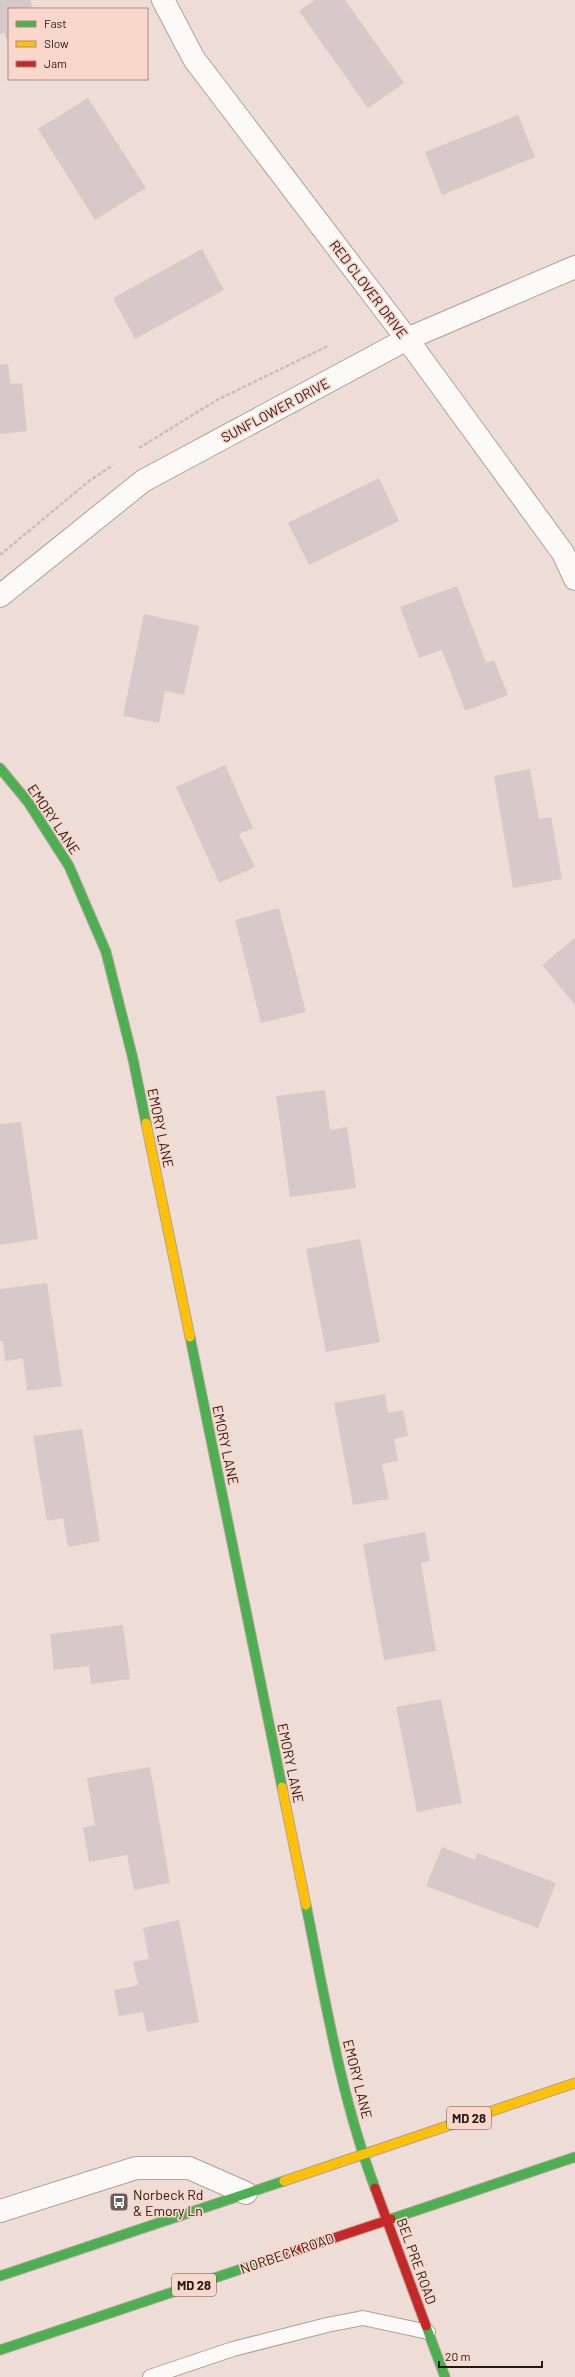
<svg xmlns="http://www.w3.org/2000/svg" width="575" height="2377" font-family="Barlow,sans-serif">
  <rect width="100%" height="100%" fill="#eedcd6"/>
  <path fill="#d7c8ca" d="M 0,0 L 30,0 L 33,9 L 9,9 L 9,44 L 4,33 L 0,34 Z
    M 315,0 L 345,0 L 404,83 L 368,108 L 299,11 Z
    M 88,98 L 146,188 L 95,220 L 38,129 Z
    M 518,115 L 535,157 L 442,195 L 425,152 Z
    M 202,249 L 224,290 L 135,339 L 113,298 Z
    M 8,364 L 10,384 L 22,383 L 27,431 L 0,434 L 0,365 Z
    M 379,478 L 399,521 L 309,565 L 288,523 Z
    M 457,586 L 486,663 L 494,660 L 508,695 L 465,711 L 442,650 L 419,658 L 400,607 Z
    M 144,614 L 199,626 L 184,695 L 165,691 L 159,723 L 123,716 Z
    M 225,765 L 253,828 L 239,834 L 255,867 L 219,883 L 176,787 Z
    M 530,769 L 539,819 L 551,817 L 562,879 L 513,888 L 494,776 Z
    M 279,908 L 306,1012 L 261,1023 L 235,920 Z
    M 575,938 L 575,1005 L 542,965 Z
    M 325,1090 L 330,1130 L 347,1127 L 356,1188 L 290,1197 L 276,1096 Z
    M 21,1122 L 38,1239 L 0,1245 L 0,1124 Z
    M 360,1239 L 380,1342 L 326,1352 L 306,1249 Z
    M 47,1283 L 62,1386 L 27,1391 L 23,1358 L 5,1361 L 3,1341 L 0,1341 L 0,1289 Z
    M 385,1394 L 388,1413 L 403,1410 L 408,1436 L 394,1439 L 398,1461 L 382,1464 L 389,1499 L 353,1505 L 334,1403 Z
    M 82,1429 L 100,1541 L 68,1547 L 63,1518 L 47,1521 L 33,1436 Z
    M 425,1532 L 430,1561 L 421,1563 L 436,1651 L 384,1660 L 363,1544 Z
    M 123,1625 L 130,1679 L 91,1684 L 89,1666 L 54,1670 L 50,1634 Z
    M 441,1699 L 462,1803 L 417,1812 L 396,1707 Z
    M 150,1767 L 170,1883 L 134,1890 L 127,1855 L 89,1862 L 83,1828 L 95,1825 L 87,1778 Z
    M 442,1847 L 475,1860 L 477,1853 L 556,1883 L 538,1928 L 426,1886 Z
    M 179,1920 L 199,2022 L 147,2032 L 143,2012 L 119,2016 L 114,1990 L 138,1985 L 133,1962 L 149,1959 L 143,1928 Z"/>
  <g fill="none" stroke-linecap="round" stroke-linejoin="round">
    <defs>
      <path id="lane" d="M 150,2377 L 233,2349 L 327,2325 L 363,2318 L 428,2332"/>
      <path id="street" d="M 163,0 L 194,59 L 407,339 L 563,553 L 575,579
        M 0,596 L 143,481 L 407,339 L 575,267
        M 0,2211 L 136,2168 L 189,2168 L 246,2193"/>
      <path id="fast" d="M 0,768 L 28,802 L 69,866 L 106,952 L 133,1059 L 146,1123
        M 190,1337 L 282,1787
        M 306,1905 C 325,1999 341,2097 375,2188
        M 391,2219 L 575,2157
        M 0,2276 L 284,2181
        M 426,2326 L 445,2377
        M 0,2350 L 286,2254"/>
      <path id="slow" d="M 146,1123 L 190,1337
        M 282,1787 L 306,1905
        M 284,2181 L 575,2083"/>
      <path id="jam" d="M 375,2188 L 426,2326
        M 286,2254 L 391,2219"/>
    </defs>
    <use href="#lane" stroke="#afa19c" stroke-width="16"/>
    <use href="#street" stroke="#afa19c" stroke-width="24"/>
    <use href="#fast" stroke="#afa19c" stroke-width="11"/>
    <use href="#slow" stroke="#afa19c" stroke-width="11"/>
    <use href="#jam" stroke="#afa19c" stroke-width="11"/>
    <path stroke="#c7c0be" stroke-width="2.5" stroke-dasharray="4 2" stroke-linecap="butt" d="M 139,448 L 217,400 L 328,346
      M 0,555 L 89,481 L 113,465"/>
    <use href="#lane" stroke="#fcfaf9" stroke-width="14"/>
    <use href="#street" stroke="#fcfaf9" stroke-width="22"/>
    <use href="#fast" stroke="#4caf50" stroke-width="9"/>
    <use href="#slow" stroke="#ffc107" stroke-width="9"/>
    <use href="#jam" stroke="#c62828" stroke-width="9"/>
  </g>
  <defs>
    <symbol id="bus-square" viewBox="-11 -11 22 22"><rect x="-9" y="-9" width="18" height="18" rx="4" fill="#6b5d58" stroke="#f9d8cb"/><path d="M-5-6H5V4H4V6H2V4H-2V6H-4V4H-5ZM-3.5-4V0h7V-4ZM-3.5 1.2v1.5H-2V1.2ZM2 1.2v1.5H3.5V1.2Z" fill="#fff"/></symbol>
  </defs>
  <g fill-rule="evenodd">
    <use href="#bus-square" x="108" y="2191" width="22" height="22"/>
  </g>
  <g text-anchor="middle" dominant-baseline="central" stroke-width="3.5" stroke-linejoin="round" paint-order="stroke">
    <g fill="#f9d8cb" stroke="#64524b" stroke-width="1">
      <rect x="447" y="2107" width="44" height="22" rx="3"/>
      <rect x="172" y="2274" width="44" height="22" rx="3"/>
    </g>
    <g font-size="13" font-weight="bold" fill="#241914">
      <text x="469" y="2118">MD 28</text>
      <text x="194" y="2285">MD 28</text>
    </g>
    <g font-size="14" fill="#241914" stroke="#f9d8cb">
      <text transform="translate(369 289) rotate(53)">RED CLOVER DRIVE</text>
      <text transform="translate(275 410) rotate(-28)">SUNFLOWER DRIVE</text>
      <text transform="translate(54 819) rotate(56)">EMORY LANE</text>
      <text transform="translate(161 1128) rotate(78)">EMORY LANE</text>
      <text transform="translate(226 1445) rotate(78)">EMORY LANE</text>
      <text transform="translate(291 1763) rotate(78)">EMORY LANE</text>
      <text transform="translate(358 2079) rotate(76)">EMORY LANE</text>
      <text transform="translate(287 2253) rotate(-19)">NORBECK ROAD</text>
      <text transform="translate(417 2261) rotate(70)">BEL PRE ROAD</text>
    </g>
    <g font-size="14" fill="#241914" stroke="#f9d8cb" text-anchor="start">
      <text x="133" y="2194">Norbeck Rd<tspan x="133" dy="16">&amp; Emory Ln</tspan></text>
    </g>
  </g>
  <rect x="8" y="8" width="140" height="72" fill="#f9d8cb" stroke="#a48c82"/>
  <rect x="16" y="21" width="20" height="6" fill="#4caf50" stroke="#a48c82"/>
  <text x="44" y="28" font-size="12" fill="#241914">Fast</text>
  <rect x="16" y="41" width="20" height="6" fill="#ffc107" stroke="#a48c82"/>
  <text x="44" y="48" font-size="12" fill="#241914">Slow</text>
  <rect x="16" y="61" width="20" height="6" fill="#c62828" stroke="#a48c82"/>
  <text x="44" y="68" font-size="12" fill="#241914">Jam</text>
  <path d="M439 2361v6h103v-6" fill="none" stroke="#241914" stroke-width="2"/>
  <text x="445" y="2361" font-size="12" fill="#241914" stroke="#f9d8cb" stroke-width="3" paint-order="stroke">20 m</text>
</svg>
